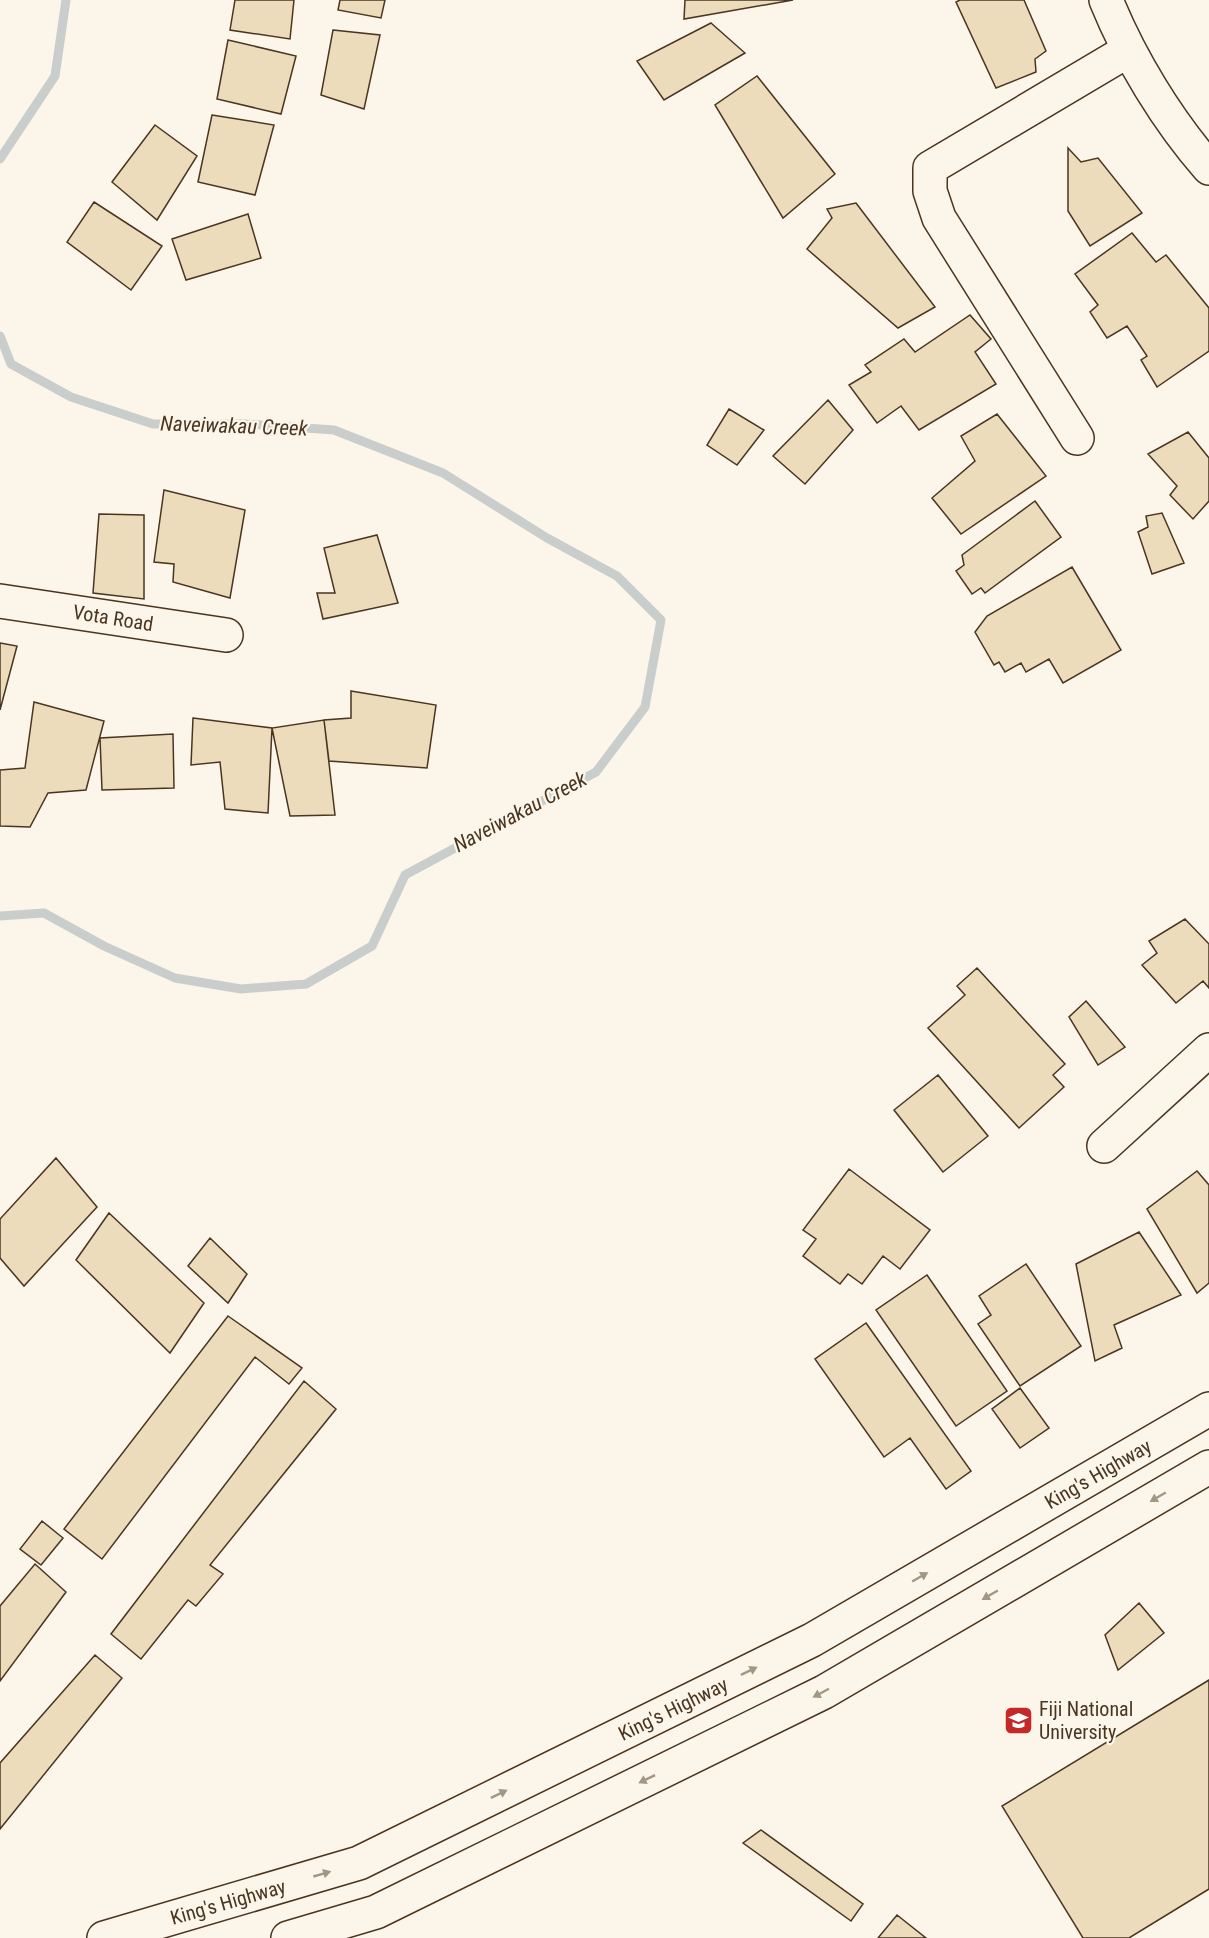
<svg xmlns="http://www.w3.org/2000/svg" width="1209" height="1938" font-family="'Roboto Condensed',sans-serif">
  <rect width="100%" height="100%" fill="#fbf6e9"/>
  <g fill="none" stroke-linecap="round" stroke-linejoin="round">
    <path stroke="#c9cecd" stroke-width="9" d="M 0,159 L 55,76 L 66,0
      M 0,336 L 11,364 L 71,397 L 153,424 L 246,424 L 334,430 L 443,473 L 547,538 L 617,576 L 661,620 L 645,707 L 596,772 L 405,875 L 372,946 L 306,984 L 241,989 L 175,978 L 104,946 L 44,913 L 0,916"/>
  </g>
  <path fill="#ecdcbc" stroke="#4a3520" stroke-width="1.5" d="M 235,0 L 294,0 L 290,39 L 230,30 Z
    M 340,0 L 385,0 L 381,18 L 338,10 Z
    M 685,0 L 793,0 L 684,19 Z
    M 960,0 L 1024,0 L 1046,51 L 1035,59 L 1036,72 L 996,88 L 956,2 Z
    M 711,23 L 745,53 L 664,100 L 637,61 Z
    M 333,30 L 380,35 L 364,109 L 321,95 Z
    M 228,40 L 296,56 L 281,114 L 217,99 Z
    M 757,76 L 835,174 L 783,218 L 715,105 Z
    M 212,115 L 274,125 L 255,195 L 198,182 Z
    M 155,125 L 197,156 L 157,220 L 112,182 Z
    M 1068,148 L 1081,162 L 1098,158 L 1142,213 L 1090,246 L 1068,211 Z
    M 94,202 L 162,246 L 131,290 L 67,242 Z
    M 856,203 L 935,307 L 898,328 L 807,249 L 832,218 L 827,209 Z
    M 248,214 L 261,258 L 186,280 L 172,239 Z
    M 1132,233 L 1156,262 L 1166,255 L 1209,308 L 1209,351 L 1157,387 L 1141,360 L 1147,356 L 1127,326 L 1107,338 L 1090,312 L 1098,305 L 1075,274 Z
    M 970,315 L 991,339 L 975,352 L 996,384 L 919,430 L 901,406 L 877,423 L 849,385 L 871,372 L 865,365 L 904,339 L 915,352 Z
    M 828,400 L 853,430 L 805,484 L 773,456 Z
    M 729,409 L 764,430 L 737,465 L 707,445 Z
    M 997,414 L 1046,476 L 961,534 L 932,498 L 975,461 L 961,436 Z
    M 1188,432 L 1209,458 L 1209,501 L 1193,519 L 1170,495 L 1177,486 L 1148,454 Z
    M 164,490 L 245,510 L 230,598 L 173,582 L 174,564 L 154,562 Z
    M 1035,501 L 1061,537 L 985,593 L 981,588 L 972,594 L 956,571 L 964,565 L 962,555 Z
    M 1162,513 L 1184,563 L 1152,574 L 1138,532 L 1148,527 L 1146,516 Z
    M 99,514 L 144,515 L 144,599 L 93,593 Z
    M 377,535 L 398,603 L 323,619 L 317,593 L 335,593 L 324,548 Z
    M 1072,567 L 1121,650 L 1063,683 L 1049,659 L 1026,672 L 1021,663 L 1005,672 L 999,662 L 994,665 L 975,632 L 987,616 Z
    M 0,643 L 17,646 L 0,710 Z
    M 351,691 L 436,705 L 427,768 L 329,761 L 324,720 L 351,718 Z
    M 34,702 L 104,721 L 86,790 L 48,793 L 30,827 L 0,826 L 0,770 L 25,768 Z
    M 193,718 L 272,728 L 268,813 L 225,809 L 220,762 L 191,765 Z
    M 324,720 L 335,815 L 290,816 L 272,728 Z
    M 173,734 L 174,788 L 102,790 L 100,738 Z
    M 1185,919 L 1209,944 L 1209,988 L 1203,981 L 1176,1003 L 1142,965 L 1157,953 L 1149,941 Z
    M 977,968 L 1065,1064 L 1053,1075 L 1064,1087 L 1019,1128 L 928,1028 L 965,995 L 957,986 Z
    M 1086,1001 L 1125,1047 L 1098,1065 L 1069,1017 Z
    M 938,1075 L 988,1136 L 943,1172 L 894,1110 Z
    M 56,1158 L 97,1207 L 24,1286 L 0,1258 L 0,1219 Z
    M 849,1169 L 930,1230 L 900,1269 L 883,1256 L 862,1284 L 848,1274 L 840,1284 L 803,1256 L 816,1239 L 803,1230 Z
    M 1197,1171 L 1209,1185 L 1209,1283 L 1197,1293 L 1147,1209 Z
    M 109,1213 L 204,1303 L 170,1353 L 76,1260 Z
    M 1139,1232 L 1181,1295 L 1114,1325 L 1122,1348 L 1095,1361 L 1076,1264 Z
    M 210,1238 L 247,1274 L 228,1303 L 188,1266 Z
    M 1026,1264 L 1081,1346 L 1020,1386 L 978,1324 L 991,1315 L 979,1296 Z
    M 927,1275 L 1007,1391 L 956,1426 L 876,1310 Z
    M 228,1316 L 302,1368 L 289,1384 L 255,1357 L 102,1559 L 64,1529 Z
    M 866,1323 L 971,1471 L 946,1489 L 910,1438 L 884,1457 L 815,1359 Z
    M 304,1381 L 336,1409 L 210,1565 L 223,1574 L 196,1606 L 188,1600 L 141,1659 L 111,1634 Z
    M 1020,1388 L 1049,1428 L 1020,1448 L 992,1409 Z
    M 42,1521 L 63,1538 L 41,1565 L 20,1549 Z
    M 35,1564 L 66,1592 L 0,1681 L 0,1606 Z
    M 1139,1603 L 1164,1633 L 1118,1670 L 1105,1635 Z
    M 95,1655 L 122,1678 L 0,1829 L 0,1763 Z
    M 1209,1680 L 1209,1889 L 1129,1938 L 1083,1938 L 1002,1806 Z
    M 761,1830 L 863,1904 L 851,1921 L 743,1843 Z
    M 897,1915 L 926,1938 L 878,1938 Z"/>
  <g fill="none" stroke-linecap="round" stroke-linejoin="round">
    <defs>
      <path id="minor" d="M 1106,0 C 1130,59 1167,120 1209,168
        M 1077,438 L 939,218 L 930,191 L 930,168 L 1129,50
        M 0,601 L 226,635
        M 1104,1146 L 1209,1050"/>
      <path id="highway" d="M 104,1938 L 359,1863 L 812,1640 L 1209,1409
        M 288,1938 L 376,1912 L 824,1692 L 1209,1467"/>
    </defs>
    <use href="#minor" stroke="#4a3520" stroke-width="36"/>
    <use href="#highway" stroke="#4a3520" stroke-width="36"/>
    <use href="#minor" stroke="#fbf6e9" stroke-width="33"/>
    <use href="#highway" stroke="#fbf6e9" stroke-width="33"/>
  </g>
  <defs><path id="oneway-solid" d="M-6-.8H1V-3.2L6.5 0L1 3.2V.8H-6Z" transform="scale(1.5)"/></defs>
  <g fill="#a29684">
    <use href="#oneway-solid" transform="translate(1158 1497) rotate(150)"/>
    <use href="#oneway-solid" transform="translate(920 1577) rotate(-30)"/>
    <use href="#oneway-solid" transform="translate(990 1595) rotate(150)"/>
    <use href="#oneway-solid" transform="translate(749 1671) rotate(-26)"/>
    <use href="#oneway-solid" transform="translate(821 1693) rotate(152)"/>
    <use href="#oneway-solid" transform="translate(647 1779) rotate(154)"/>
    <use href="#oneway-solid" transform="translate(499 1794) rotate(-26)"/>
    <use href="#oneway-solid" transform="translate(322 1874) rotate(-16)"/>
  </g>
  <defs>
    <symbol id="university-square" viewBox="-11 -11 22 22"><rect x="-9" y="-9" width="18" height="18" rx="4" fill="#c62828" stroke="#fbf6e9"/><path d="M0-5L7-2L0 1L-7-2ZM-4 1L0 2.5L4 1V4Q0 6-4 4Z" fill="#fff"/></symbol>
  </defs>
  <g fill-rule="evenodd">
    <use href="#university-square" x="1002" y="1704" width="33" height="33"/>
  </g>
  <g text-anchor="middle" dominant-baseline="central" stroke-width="4.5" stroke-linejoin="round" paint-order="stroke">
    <g font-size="20" fill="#4a3520" stroke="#fbf6e9">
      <text transform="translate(113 618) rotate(9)">Vota Road</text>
      <text transform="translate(1098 1474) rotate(-30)">King's Highway</text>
      <text transform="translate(673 1709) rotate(-26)">King's Highway</text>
      <text transform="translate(228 1902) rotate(-16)">King's Highway</text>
    </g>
    <g font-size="20" fill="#4a3520" stroke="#fbf6e9" text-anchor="start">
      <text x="1039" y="1709">Fiji National<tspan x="1039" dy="23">University</tspan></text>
    </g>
    <g font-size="21" font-style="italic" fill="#4a3520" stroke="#fbf6e9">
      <text transform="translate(234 426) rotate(2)">Naveiwakau Creek</text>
      <text transform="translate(520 812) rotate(-28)">Naveiwakau Creek</text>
    </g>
  </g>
</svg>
